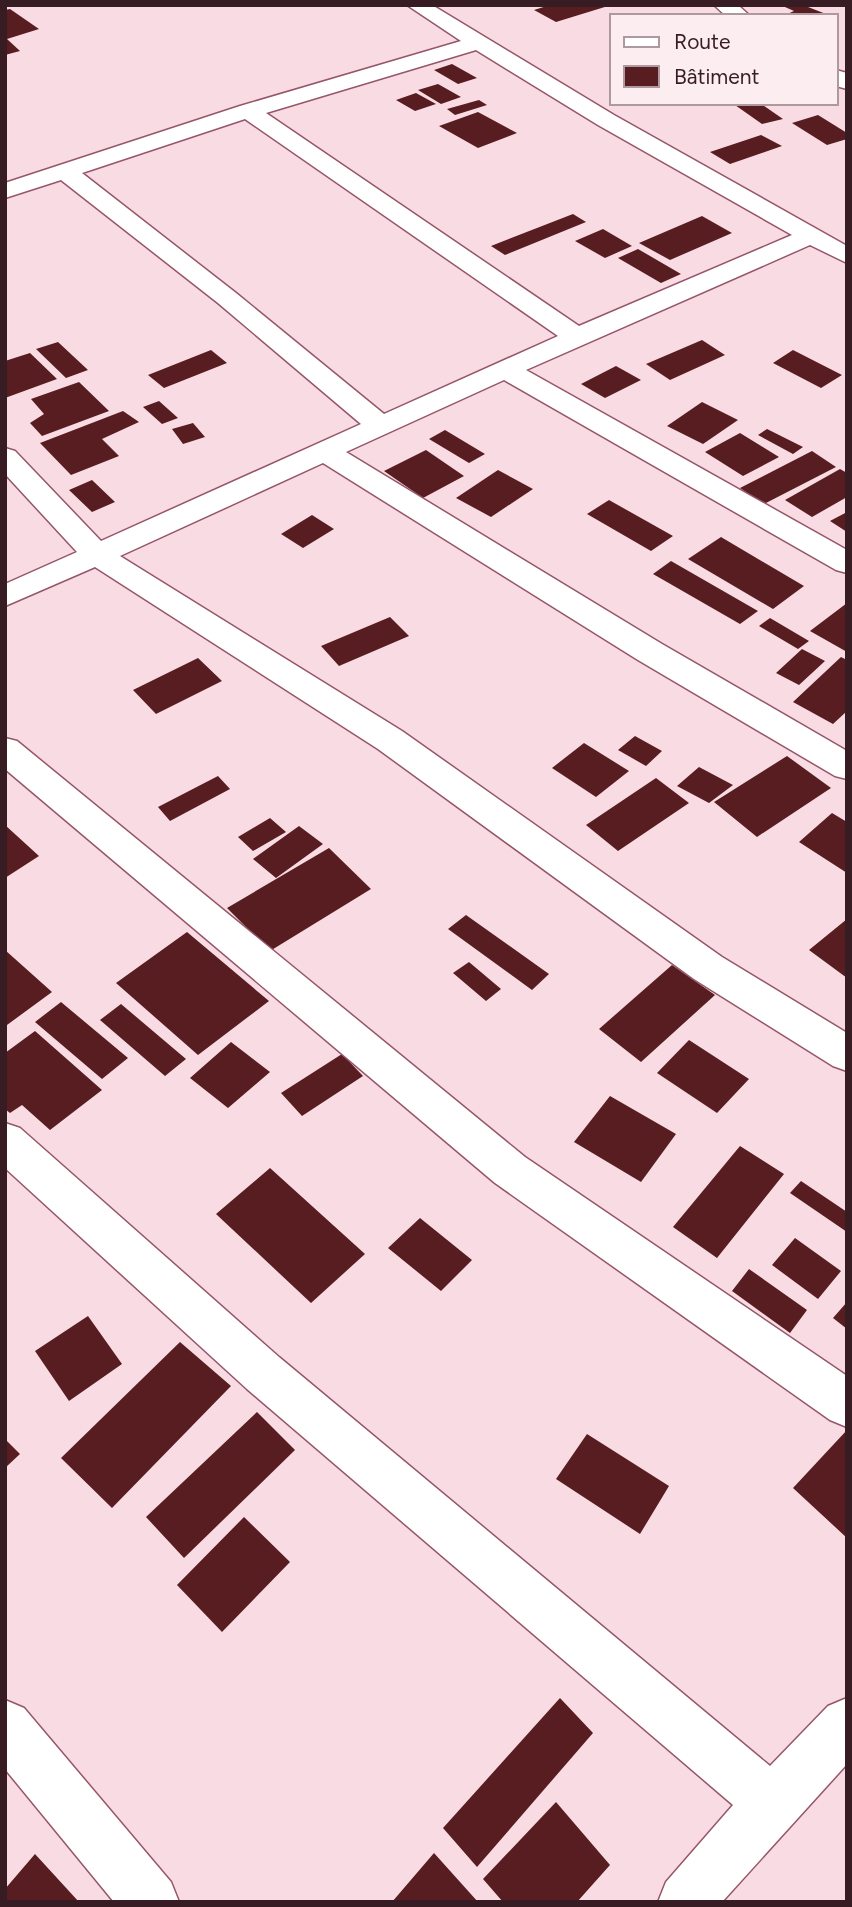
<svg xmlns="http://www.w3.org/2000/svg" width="852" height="1907" font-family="Figtree,sans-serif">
  <rect width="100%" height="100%" fill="#f9dbe3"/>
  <path fill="#581d20" d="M 550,5 L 608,5 L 608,6 L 556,22 L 534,10 Z
    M 789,5 L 803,5 L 831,16 L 783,16 L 794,11 L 785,7 Z
    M 10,9 L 39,29 L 7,39 L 20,51 L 5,55 L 5,10 Z
    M 452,64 L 477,78 L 458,84 L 434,70 Z
    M 438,84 L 461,97 L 441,104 L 418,90 Z
    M 416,93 L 436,104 L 415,111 L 396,100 Z
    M 479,100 L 487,105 L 455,115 L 447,109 Z
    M 743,103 L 760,103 L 783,119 L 762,124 L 735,105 Z
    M 478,112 L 517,133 L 478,148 L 439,126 Z
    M 818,115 L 847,133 L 847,139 L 827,145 L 792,123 Z
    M 761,135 L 782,146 L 730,164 L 710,152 Z
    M 573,214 L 586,222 L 505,255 L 491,246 Z
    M 702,216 L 732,233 L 670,260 L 639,243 Z
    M 603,229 L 632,246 L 605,258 L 575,241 Z
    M 638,249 L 681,274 L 661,283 L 618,258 Z
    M 702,340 L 725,355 L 670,380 L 646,364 Z
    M 58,342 L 88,370 L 66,378 L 36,349 Z
    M 211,350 L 227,363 L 164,388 L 148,375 Z
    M 793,350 L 842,375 L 821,388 L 773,363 Z
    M 30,353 L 57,379 L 5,398 L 5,361 Z
    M 616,366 L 641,380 L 605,398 L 581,384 Z
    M 79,382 L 109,411 L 42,436 L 30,423 L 44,414 L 31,399 Z
    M 159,401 L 178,418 L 162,424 L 143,407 Z
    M 702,402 L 738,420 L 703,444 L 667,426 Z
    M 123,411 L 139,422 L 102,439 L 119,456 L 71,475 L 40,443 Z
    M 193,423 L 205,437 L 183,444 L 172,429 Z
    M 767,429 L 803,447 L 793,454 L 758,435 Z
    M 445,430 L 485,454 L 469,463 L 429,439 Z
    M 740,433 L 779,457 L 743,476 L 705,452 Z
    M 426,450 L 464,476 L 423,498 L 384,471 Z
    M 812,451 L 836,467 L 764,504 L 740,488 Z
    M 840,469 L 847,473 L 847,497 L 812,517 L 785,500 Z
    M 498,470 L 533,489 L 491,517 L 456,498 Z
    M 92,480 L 115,502 L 92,512 L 69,490 Z
    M 609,500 L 673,536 L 651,551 L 587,514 Z
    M 847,512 L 847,532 L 830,521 Z
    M 312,515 L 334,529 L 303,548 L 281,534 Z
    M 721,537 L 804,586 L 773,609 L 688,559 Z
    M 671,561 L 758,611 L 740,624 L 653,574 Z
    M 847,603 L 847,652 L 810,631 Z
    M 390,617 L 409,636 L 339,666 L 321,646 Z
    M 770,618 L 809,641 L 798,649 L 759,626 Z
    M 802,649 L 825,661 L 799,685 L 776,673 Z
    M 841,657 L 847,660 L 847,711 L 833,724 L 793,702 Z
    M 198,658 L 222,681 L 156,714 L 133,690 Z
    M 635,736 L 662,751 L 646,766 L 618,750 Z
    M 584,743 L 629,771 L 596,797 L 552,768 Z
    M 787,756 L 831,788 L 757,837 L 714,802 Z
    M 699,767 L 733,785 L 709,803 L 677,786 Z
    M 218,776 L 230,789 L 170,821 L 158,807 Z
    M 656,778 L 689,803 L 618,851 L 586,825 Z
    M 832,813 L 847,822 L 847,873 L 799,842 Z
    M 270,818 L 286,832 L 253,851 L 238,837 Z
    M 5,825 L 39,856 L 5,878 Z
    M 299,826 L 323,844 L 276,878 L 253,859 Z
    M 329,848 L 371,889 L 270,951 L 227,908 Z
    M 466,915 L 549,974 L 532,990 L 448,929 Z
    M 847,919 L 847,978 L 809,950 Z
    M 187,932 L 269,1001 L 198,1055 L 116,983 Z
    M 5,950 L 52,992 L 7,1025 L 5,1023 Z
    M 469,962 L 501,989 L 486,1001 L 453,973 Z
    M 672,965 L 715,995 L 641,1062 L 599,1029 Z
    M 61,1002 L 128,1058 L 102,1079 L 35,1022 Z
    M 121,1004 L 186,1059 L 165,1076 L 100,1020 Z
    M 35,1031 L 102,1090 L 50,1130 L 22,1105 L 10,1113 L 5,1109 L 5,1053 Z
    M 689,1040 L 749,1079 L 717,1113 L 657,1073 Z
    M 231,1042 L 270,1072 L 228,1108 L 190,1078 Z
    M 342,1054 L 363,1076 L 302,1116 L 281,1093 Z
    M 610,1096 L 676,1134 L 641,1182 L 574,1142 Z
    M 740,1146 L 784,1174 L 717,1258 L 673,1227 Z
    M 270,1168 L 365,1254 L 311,1303 L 216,1214 Z
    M 801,1181 L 847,1212 L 847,1232 L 790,1193 Z
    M 420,1218 L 472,1260 L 441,1291 L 388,1248 Z
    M 795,1238 L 841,1271 L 818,1299 L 772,1265 Z
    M 749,1269 L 807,1310 L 790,1333 L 732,1291 Z
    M 847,1302 L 847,1329 L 833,1318 Z
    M 88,1316 L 122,1364 L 69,1401 L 35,1351 Z
    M 180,1342 L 231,1386 L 112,1508 L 61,1458 Z
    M 257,1412 L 295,1450 L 184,1558 L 146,1517 Z
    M 847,1430 L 847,1538 L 793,1488 Z
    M 587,1434 L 669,1486 L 640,1534 L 556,1479 Z
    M 5,1439 L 20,1454 L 5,1468 Z
    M 244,1517 L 290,1562 L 222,1632 L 177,1585 Z
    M 560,1698 L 593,1733 L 477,1867 L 443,1828 Z
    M 556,1802 L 610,1865 L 577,1902 L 503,1902 L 483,1879 Z
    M 434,1853 L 478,1902 L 392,1902 Z
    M 35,1854 L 79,1902 L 5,1902 L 5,1889 Z"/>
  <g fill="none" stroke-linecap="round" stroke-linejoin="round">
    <defs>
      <path id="minor" d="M 407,5 L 432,5 L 614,115 L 847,246 L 847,263 L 810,245 L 526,370 L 847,550 L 847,573 L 836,570 L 504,380 L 346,452 L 662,644 L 847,751 L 847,779 L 835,776 L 638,660 L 323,463 L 120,556 L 402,731 L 722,957 L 847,1033 L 847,1071 L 833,1066 L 694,979 L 378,749 L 95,567 L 5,606 L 5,584 L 77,552 L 5,474 L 5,448 L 15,451 L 101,541 L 361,424 L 218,303 L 61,180 L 5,198 L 5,183 L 240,106 L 461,41 ZM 476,50 L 598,125 L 792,235 L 579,326 L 266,113 ZM 245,119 L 558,336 L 384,414 L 236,293 L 82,173 Z
        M 714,5 L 738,5 L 750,16 L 726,16 Z
        M 836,70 L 847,73 L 847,89 L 836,86 Z
        M 5,738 L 17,741 L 525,1157 L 847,1376 L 847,1427 L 830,1420 L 495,1183 L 5,769 Z
        M 5,1123 L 20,1128 L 279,1357 L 770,1766 L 828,1706 L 847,1698 L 847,1764 L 722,1902 L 658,1902 L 666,1882 L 733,1805 L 247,1389 L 5,1168 Z
        M 5,1700 L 24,1708 L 171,1882 L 179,1902 L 114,1902 L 5,1769 Z"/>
    </defs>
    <use href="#minor" stroke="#96566a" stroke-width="3"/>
    <use href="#minor" fill="#fff" fill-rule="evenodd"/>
  </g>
  <rect width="852" height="1907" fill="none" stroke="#371c24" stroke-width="14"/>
  <rect x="610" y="14" width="228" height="91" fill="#fcedf1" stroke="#ad999f" stroke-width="2"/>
  <rect x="624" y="37" width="35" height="10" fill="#ffffff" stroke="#ad999f" stroke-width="2"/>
  <text x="674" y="49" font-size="21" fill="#371c24">Route</text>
  <rect x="624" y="66" width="35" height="21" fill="#581d20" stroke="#ad999f" stroke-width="2"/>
  <text x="674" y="84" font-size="21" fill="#371c24">Bâtiment</text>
</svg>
